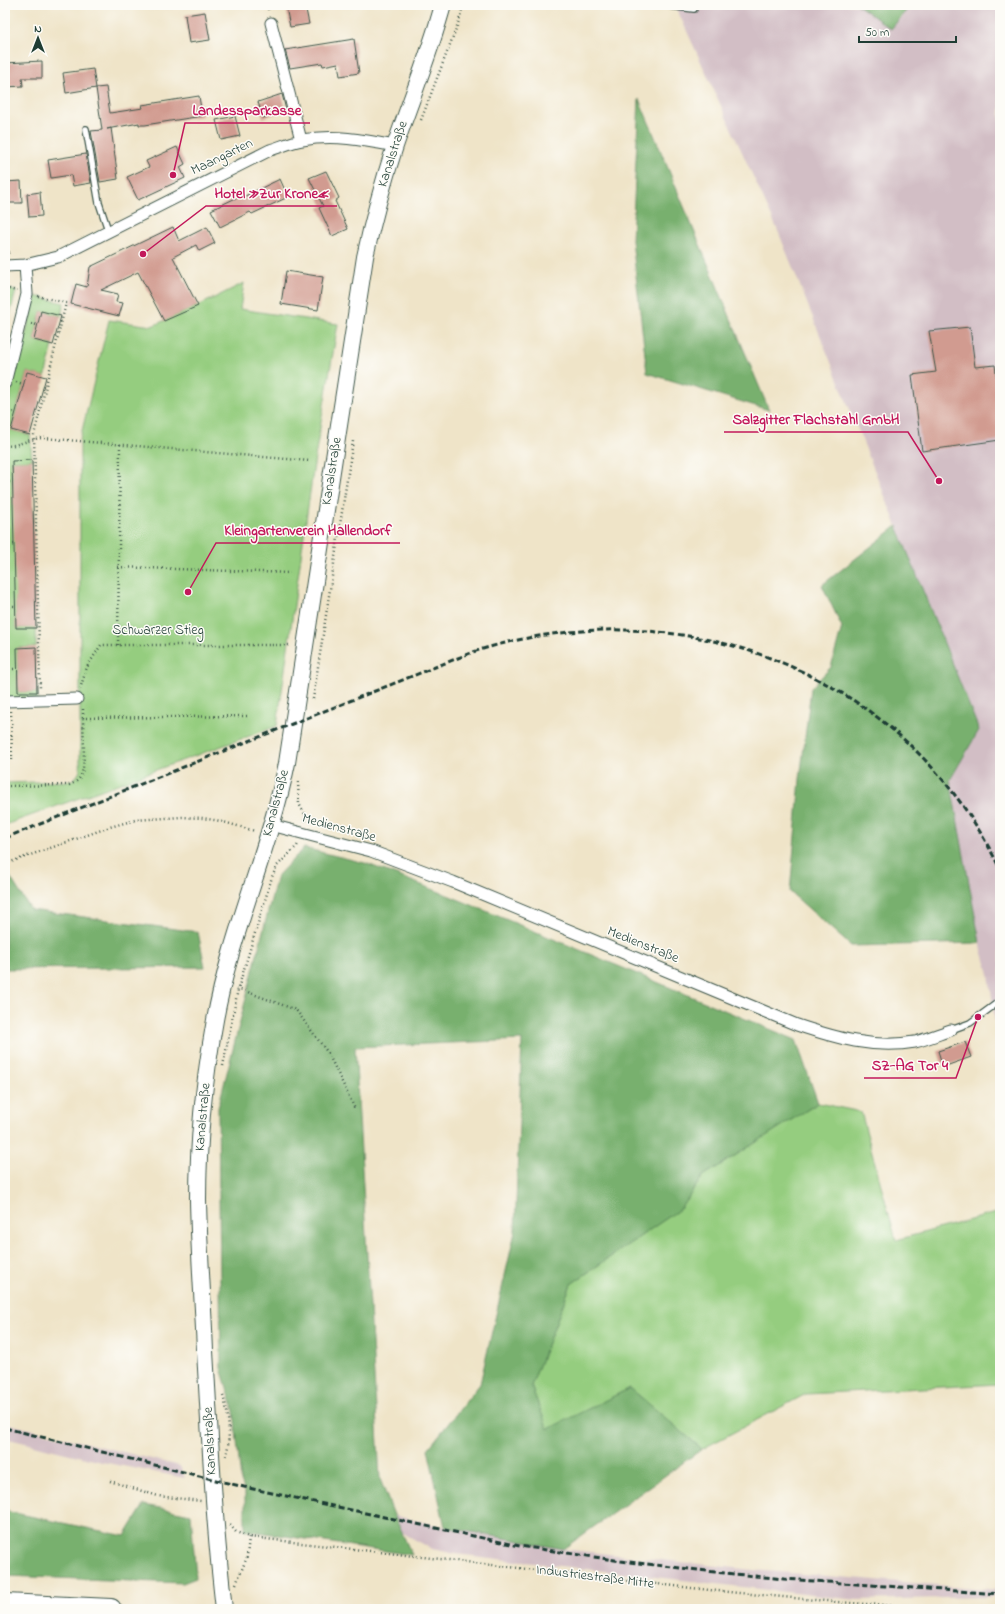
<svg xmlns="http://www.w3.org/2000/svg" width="1005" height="1614" font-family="'Indie Flower',sans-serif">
  <rect width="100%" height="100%" fill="#fdfcf7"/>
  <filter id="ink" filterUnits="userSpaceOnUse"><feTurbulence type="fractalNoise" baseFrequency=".025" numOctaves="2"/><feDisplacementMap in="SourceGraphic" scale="8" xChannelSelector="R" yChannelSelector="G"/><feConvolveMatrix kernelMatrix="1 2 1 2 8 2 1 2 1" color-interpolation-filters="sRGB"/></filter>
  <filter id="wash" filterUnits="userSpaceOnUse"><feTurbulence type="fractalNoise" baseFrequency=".012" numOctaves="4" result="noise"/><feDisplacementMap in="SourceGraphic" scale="16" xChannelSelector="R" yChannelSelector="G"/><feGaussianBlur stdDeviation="0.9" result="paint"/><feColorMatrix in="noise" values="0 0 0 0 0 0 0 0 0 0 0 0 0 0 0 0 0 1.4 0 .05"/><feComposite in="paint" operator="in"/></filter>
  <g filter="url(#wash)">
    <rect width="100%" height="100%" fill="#efe4c8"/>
    <path fill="#d2bec5" d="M 675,5 L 858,5 L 891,28 L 909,5 L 1000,5 L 1000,1064 L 989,974 L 980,943 L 950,780 L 979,730 L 778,231 Z
      M 5,1423 L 180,1466 L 185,1478 L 102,1462 L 5,1438 Z
      M 241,1481 L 445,1527 L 563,1549 L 753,1570 L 1000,1590 L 993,1597 L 856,1600 L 456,1554 L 432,1549 L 392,1527 L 245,1492 Z"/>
    <path fill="#95cd7f" stroke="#5a855a" d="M 244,283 L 240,309 L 338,324 L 315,457 L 277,726 L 5,825 L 5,783 L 71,781 L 77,776 L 80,771 L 80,439 L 109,320 L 152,326 L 198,306 Z
      M 5,288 L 16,291 L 5,333 L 5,314 L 8,303 L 5,302 Z
      M 35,296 L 64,303 L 61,316 L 41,311 L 34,340 L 53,345 L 45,377 L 27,372 L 11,430 L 30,435 L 32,460 L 12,461 L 14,507 L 33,507 L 34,522 L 14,523 L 34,567 L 35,583 L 16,584 L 16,628 L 36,628 L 36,647 L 17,648 L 18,692 L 37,692 L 38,700 L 8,701 L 5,590 L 5,417 Z
      M 818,1103 L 861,1112 L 896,1240 L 1000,1212 L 1000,1384 L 806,1394 L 702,1449 L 630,1388 L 548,1430 L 531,1386 L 571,1284 L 680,1209 L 703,1176 Z"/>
    <path fill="#78b06e" stroke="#4c7651" d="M 858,5 L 911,5 L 891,29 Z
      M 639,99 L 769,410 L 647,373 L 632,240 Z
      M 897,526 L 979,730 L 950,780 L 980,943 L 851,946 L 790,892 L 800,779 L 811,688 L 831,667 L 842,627 L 822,585 Z
      M 304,848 L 365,863 L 450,896 L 796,1040 L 818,1103 L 703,1176 L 680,1209 L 571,1284 L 531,1386 L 548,1429 L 630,1388 L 702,1449 L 563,1549 L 445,1527 L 428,1449 L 480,1384 L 515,1232 L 522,1040 L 355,1047 L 380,1479 L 394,1515 L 412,1555 L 245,1530 L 245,1492 L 241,1481 L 234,1411 L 221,1368 L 218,1108 L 277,876 Z
      M 5,869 L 31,910 L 198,932 L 205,967 L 5,969 Z
      M 144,1505 L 191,1514 L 196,1578 L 183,1583 L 5,1576 L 5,1507 L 10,1512 L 125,1536 Z"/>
    <g id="blocks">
      <path fill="#d19b90" d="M 295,5 L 305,5 L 309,24 L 290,27 L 286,7 Z
        M 205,12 L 210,40 L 189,43 L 185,15 Z
        M 354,39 L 359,73 L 340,76 L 338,63 L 323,66 L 322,63 L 290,68 L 285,50 Z
        M 42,61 L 42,78 L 22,78 L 23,86 L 5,87 L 5,63 Z
        M 93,69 L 96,88 L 66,93 L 63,73 Z
        M 106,87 L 110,113 L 143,108 L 142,105 L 199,96 L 202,116 L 145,125 L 139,125 L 139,123 L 107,129 L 111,128 L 118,179 L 100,182 L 91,131 L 102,130 L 96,88 Z
        M 282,94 L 286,110 L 263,118 L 258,102 Z
        M 235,116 L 240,136 L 221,140 L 216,120 Z
        M 177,147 L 185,164 L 180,167 L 185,178 L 138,200 L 127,177 L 149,167 L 146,161 Z
        M 86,154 L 91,183 L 73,186 L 71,175 L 51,178 L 48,160 Z
        M 326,171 L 339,198 L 335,201 L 348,229 L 332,236 L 319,208 L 323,206 L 309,178 Z
        M 280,179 L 288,197 L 252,214 L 250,212 L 220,227 L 211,210 L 242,195 L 243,197 Z
        M 21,181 L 22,203 L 5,203 L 5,182 Z
        M 40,192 L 42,216 L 29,217 L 27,194 Z
        M 173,227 L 179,241 L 207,227 L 215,243 L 199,251 L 196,245 L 173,257 L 198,306 L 164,321 L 138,272 L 101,290 L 118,294 L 116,302 L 123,303 L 119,316 L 71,304 L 76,284 L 87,287 L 90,267 Z
        M 286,271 L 323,277 L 318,310 L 281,304 Z
        M 41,311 L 61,316 L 53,345 L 34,340 Z
        M 970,327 L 975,367 L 995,365 L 1000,405 L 1000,440 L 922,451 L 912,375 L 936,372 L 929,331 Z
        M 27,372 L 46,377 L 30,435 L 11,430 Z
        M 32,460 L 36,628 L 16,628 L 12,461 Z
        M 36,647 L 37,692 L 18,692 L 17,648 Z
        M 965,1042 L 971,1057 L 943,1067 L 938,1051 Z"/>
    </g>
  </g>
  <g filter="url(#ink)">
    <use href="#blocks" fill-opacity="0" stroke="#3e564a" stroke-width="1"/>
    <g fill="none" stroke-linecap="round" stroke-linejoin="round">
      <defs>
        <path id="lane" d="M 661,5 L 694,9
          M 86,129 L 99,203 L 108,230
          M 951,1030 L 970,1023 L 1000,1001"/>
        <path id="street" d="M 271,23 L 301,140
          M 5,266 L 25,265 L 58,257 L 270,150 C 280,147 291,142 302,140 C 334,134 364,140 395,146
          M 5,383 L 27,294 L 25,265
          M 5,701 L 77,699
          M 271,825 L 371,851 L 453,882 L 797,1025 C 836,1038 873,1049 915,1042 C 927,1039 939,1034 951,1030"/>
        <path id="secondary" d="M 224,1609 C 214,1523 210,1437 205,1351 C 203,1301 199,1251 198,1200 C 198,1140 204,1080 215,1020 C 231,932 269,851 287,763 L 365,257 C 373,219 383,183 395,146 C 411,99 430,53 443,5"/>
        <path id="highway" d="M 5,1604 L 111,1609"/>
      </defs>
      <use href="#lane" stroke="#3e564a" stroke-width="8"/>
      <use href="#street" stroke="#3e564a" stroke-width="13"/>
      <use href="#secondary" stroke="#3e564a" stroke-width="18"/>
      <use href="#highway" stroke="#3e564a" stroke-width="22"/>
      <path stroke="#3e564a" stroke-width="2.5" stroke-dasharray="1 3" stroke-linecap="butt" d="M 267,5 L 269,12
        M 421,120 L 459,21 L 463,5
        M 5,251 L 11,253
        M 5,288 L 17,291
        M 38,296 L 66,303 L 34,435 L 40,689
        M 31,324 L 37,325
        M 16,382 L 24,384
        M 5,410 L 16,413
        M 5,446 C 19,446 30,438 44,438 L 310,461
        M 5,482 L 13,482
        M 5,544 L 14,544
        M 118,567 L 290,573
        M 5,606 L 16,606
        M 118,645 L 120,444
        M 5,669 L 17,669
        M 80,689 L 87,667 L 101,645 L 291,645
        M 313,699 L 353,441
        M 83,709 L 83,718 L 247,716
        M 11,711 L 12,761
        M 298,782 L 299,804 L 306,816 L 304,823
        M 5,786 L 69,785 C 74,783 79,781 81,775 C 86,766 83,730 83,718
        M 5,864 L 110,827 L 135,820 L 182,817 L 202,818 L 220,821 L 255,831
        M 237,988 L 296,1010 L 328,1053 L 355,1109
        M 223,1066 L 238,989 L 272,877 L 277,866 L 297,846 L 298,844
        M 223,1396 C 229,1414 231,1437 226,1456
        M 110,1481 L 158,1496 L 201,1501
        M 230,1525 L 236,1532 L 249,1537 L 718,1591 L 837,1602 L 941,1609
        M 236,1584 L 247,1557 L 249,1537"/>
      <use href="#lane" stroke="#fff" stroke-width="5.5"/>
      <use href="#street" stroke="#fff" stroke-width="11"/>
      <use href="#secondary" stroke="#fff" stroke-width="16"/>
      <use href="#highway" stroke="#fff" stroke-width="20"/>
      <path stroke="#1f3d34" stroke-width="3" stroke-dasharray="6 3" stroke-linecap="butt" d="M 5,838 L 473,652 C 679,586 905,670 1000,869
        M 5,1428 L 244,1487 L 520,1546 L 621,1561 L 715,1572 L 784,1579 L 1000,1594
        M 996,1609 L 1000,1604"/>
    </g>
  </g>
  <g text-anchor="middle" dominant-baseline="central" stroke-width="3" stroke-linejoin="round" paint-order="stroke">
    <g font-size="14" fill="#1f3d34" stroke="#fdfcf7">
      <text transform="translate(393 154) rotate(-72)">Kanalstraße</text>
      <text transform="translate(222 157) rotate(-26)">Maangarten</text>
      <text transform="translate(332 471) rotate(-81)">Kanalstraße</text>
      <text x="158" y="630">Schwarzer Stieg</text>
      <text transform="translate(276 803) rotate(-75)">Kanalstraße</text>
      <text transform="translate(339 828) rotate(15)">Medienstraße</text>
      <text transform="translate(643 945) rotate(22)">Medienstraße</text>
      <text transform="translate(203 1117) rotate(-85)">Kanalstraße</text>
      <text transform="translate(210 1441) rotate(-93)">Kanalstraße</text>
      <text transform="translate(595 1577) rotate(7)">Industriestraße Mitte</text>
    </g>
  </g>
  <path fill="none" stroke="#c2185b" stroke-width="1.5" d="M173 175L185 123H310M143 254L206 206H337M939 481L908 432H724M188 592L216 543H400M978 1017L956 1078H864"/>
  <g fill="#c2185b" stroke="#fdfcf7" stroke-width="1.5">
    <circle cx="173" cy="175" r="4"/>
    <circle cx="143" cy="254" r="4"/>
    <circle cx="939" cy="481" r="4"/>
    <circle cx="188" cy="592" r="4"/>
    <circle cx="978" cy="1017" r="4"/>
  </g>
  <g font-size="15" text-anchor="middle" font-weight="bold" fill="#c2185b" stroke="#fdfcf7" stroke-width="3" stroke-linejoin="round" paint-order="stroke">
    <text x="247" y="115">Landessparkasse</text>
    <text x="272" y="198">Hotel »Zur Krone«</text>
    <text x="816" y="424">Salzgitter Flachstahl GmbH</text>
    <text x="308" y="535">Kleingartenverein Hallendorf</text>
    <text x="910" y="1070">SZ-AG Tor 4</text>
  </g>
  <rect width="1005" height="1614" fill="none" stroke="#fdfcf7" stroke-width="20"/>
  <g transform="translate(38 38)" stroke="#fdfcf7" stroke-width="3" paint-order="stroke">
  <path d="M0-3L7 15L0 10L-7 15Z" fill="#1f3d34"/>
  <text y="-6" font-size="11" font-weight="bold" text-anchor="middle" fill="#1f3d34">N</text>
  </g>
  <path d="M859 36v6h97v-6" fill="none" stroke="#1f3d34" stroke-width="2"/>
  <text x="865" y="36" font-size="12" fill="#1f3d34" stroke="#fdfcf7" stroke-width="3" paint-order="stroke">50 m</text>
</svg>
